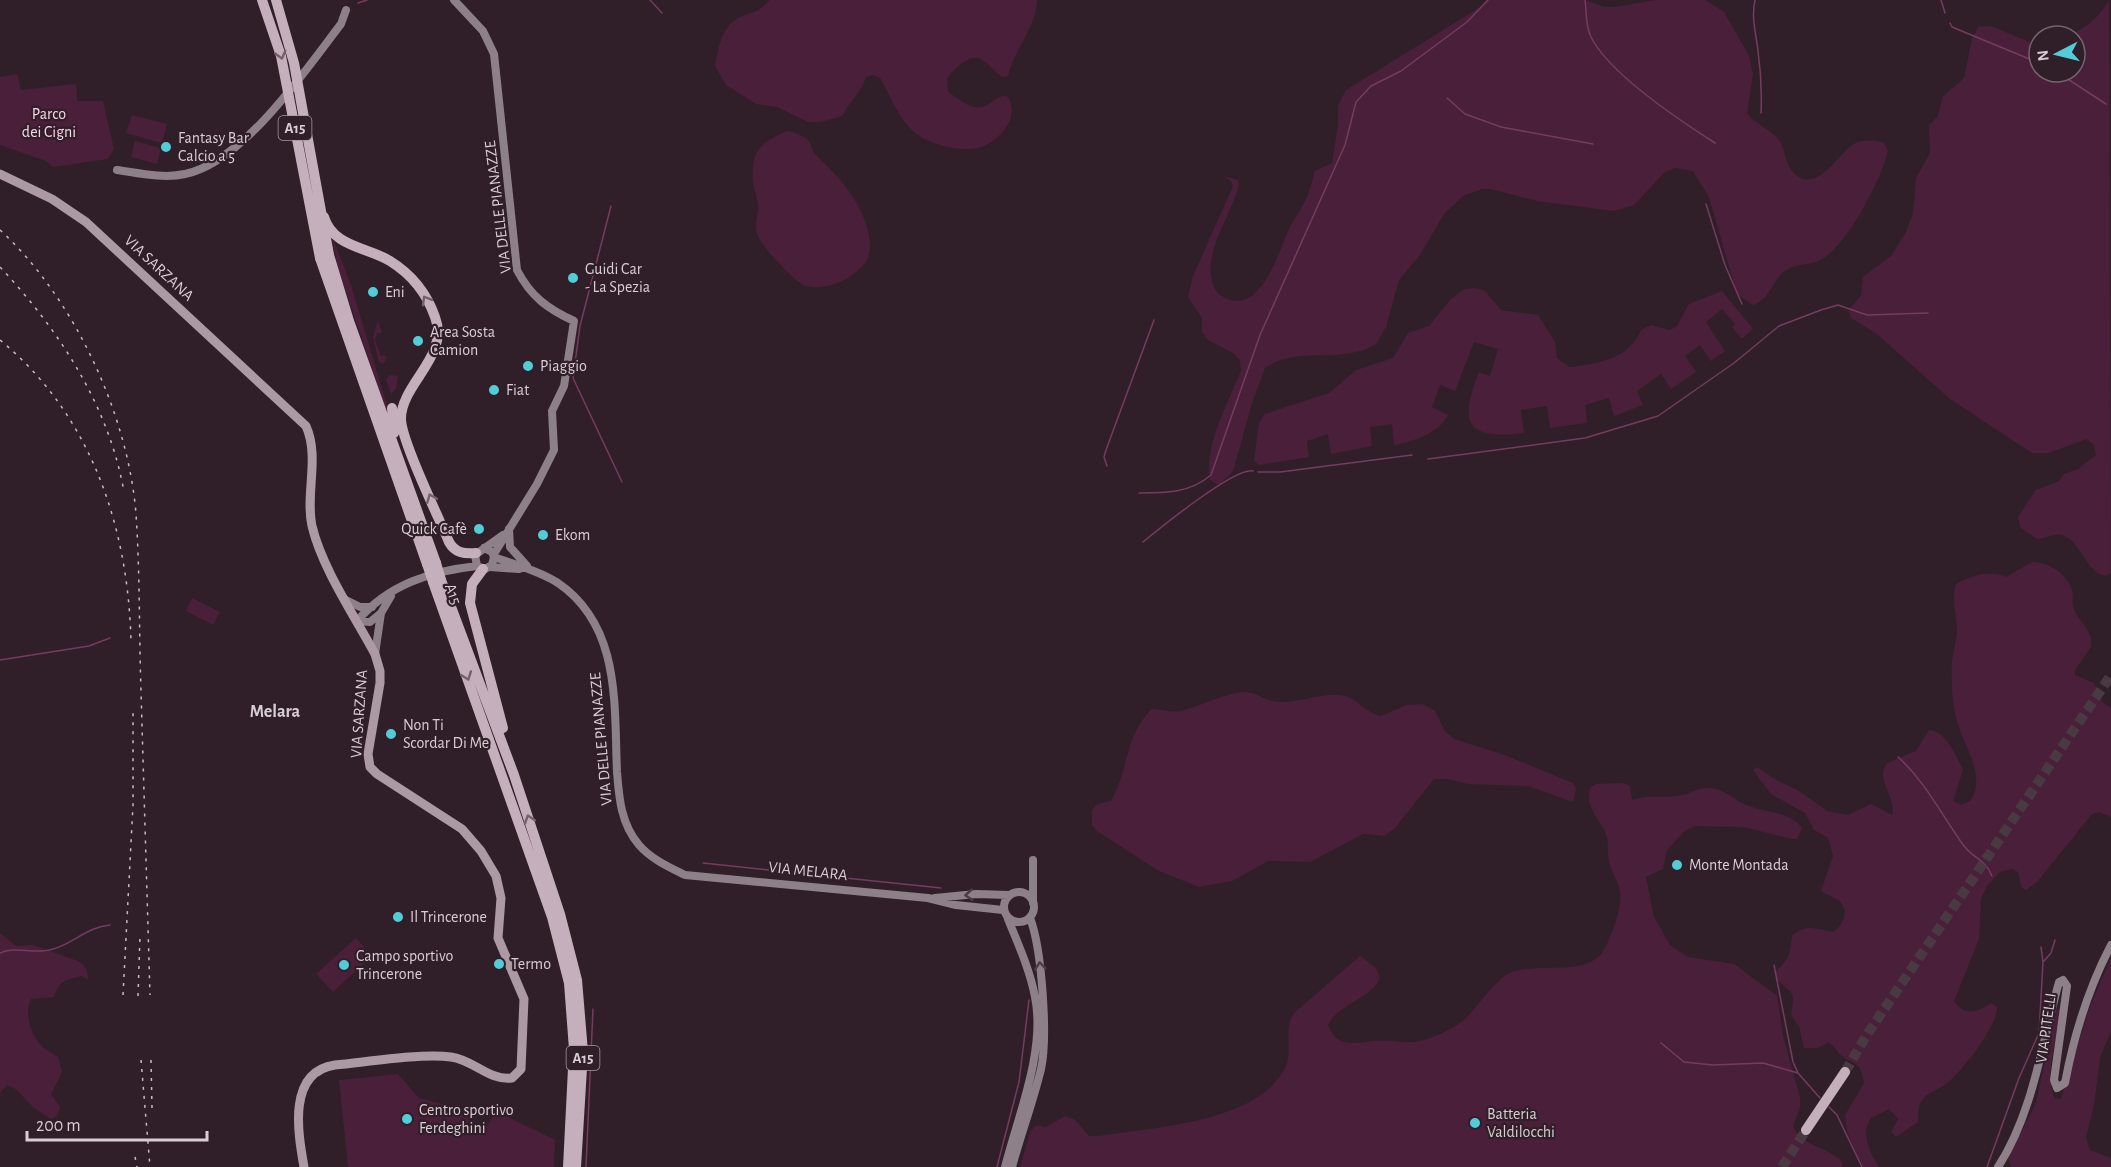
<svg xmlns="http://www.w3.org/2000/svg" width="2111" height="1167" font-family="'Alegreya Sans',sans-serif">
  <rect width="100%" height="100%" fill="#301f29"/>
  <path fill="#4a1f3a" d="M 770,0 L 1037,0 C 1036,28 1015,48 1008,76 L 1002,77 C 995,72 986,61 979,58 C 968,55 951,71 947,79 L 948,92 C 961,100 974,114 989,104 C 996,99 998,96 1007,96 C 1020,114 1004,136 986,145 C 968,155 930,145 915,133 C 898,118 891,97 880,78 L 873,75 L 866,77 C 861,93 850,101 842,116 L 821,122 L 808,122 L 777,107 L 756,104 L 726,85 L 715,66 C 718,50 721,28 737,19 C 753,10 755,16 770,0 Z
    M 1486,0 L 1585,0 L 1605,7 L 1615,7 L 1655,0 L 1705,0 L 1724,12 L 1749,56 L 1753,74 L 1747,113 C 1755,124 1769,128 1778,139 C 1786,148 1784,162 1793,172 C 1815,196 1838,155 1852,145 C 1860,139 1873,140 1883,142 L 1888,150 C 1883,177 1847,245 1822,259 C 1810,266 1794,263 1783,272 C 1771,284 1770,299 1753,305 L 1737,294 L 1709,197 L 1693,171 L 1675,168 L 1665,172 L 1634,205 L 1614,211 L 1537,201 L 1491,189 L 1482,189 L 1463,196 L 1444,214 L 1420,255 L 1399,280 L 1386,327 L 1376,344 C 1342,365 1297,345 1265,368 L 1252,403 L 1233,471 L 1219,485 L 1210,480 C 1204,445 1228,403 1241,371 L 1240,360 L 1233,353 L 1208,340 L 1202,332 L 1202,318 L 1188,297 L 1193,276 L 1233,186 L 1231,181 L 1223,176 L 1238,180 L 1239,184 C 1233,209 1217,231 1212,257 C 1209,268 1210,288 1220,295 C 1260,321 1278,253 1289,229 C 1294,219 1300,211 1305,201 C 1310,193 1312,180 1315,171 L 1332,163 L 1338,125 L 1338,105 L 1346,90 L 1482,6 Z
    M 2109,0 L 2111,573 L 2106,576 C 2084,572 2082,540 2061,535 C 2053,533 2045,539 2037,539 L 2020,527 L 2018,517 L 2036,490 L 2059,481 L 2064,474 L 2078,469 L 2096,455 L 2094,445 L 2087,439 L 2048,453 L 2032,453 L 1950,399 L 1878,335 L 1851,318 L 1848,310 L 1861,296 L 1863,277 L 1891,256 L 1906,232 L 1913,213 L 1916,178 L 1930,153 L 1929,125 L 1938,116 L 1943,96 L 1964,78 L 1972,39 L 1978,27 L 1991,26 L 2032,43 L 2039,43 L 2039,72 L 2075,72 L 2075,36 L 2069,36 C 2086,27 2100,17 2109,0 Z
    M 17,74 L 21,90 L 76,84 L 77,101 L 103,101 L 114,149 L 108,159 L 53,167 L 46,161 L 0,145 L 0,77 Z
    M 132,115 L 167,124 L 162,143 L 126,133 Z
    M 787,131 C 793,131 807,137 810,143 C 812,147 812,152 816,155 C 841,178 869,210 870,246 C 870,262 862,267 852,275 C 841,284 817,291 804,285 C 792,279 763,248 758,236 C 753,226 759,214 758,204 C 757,196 754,190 753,182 C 751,150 760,143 787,131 Z
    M 135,141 L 161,148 L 157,164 L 131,157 Z
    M 332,236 L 351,285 L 389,412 L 387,413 L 338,268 Z
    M 1474,288 L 1484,290 L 1501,310 L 1538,315 L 1555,342 L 1557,358 L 1569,367 C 1598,364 1629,359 1641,330 L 1651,325 L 1670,330 L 1677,326 L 1689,304 L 1722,291 L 1753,329 L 1742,339 L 1732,327 L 1735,324 L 1722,309 L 1706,322 L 1725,351 L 1711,361 L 1700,345 L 1685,356 L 1696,372 L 1671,389 L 1661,374 L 1637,391 L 1643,405 L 1614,416 L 1609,398 L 1585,405 L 1587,423 L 1550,428 L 1547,406 L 1521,410 L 1524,433 C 1467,440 1458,424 1479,372 L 1490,376 L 1498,349 L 1474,342 L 1455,391 L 1440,385 L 1432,407 L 1448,415 C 1439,433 1413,442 1394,445 L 1392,424 L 1370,427 L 1372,446 L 1331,454 L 1328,434 L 1307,441 L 1309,457 L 1259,465 L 1254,461 L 1259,423 L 1265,414 L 1329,393 L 1356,370 L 1393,358 L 1408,333 L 1429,326 L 1450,300 L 1464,289 Z
    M 378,320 L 382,333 L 377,333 L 375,340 L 381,356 L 384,355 L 387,358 L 383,364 L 379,362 L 373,337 Z
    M 390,375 L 398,376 L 396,389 L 391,394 L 386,379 Z
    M 2032,562 C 2049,562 2067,574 2072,590 C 2074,597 2071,603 2074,609 C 2080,624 2093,629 2091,647 L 2075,670 L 2075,675 L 2094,683 L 2103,703 L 2111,708 L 2111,817 L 2099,812 L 2092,814 L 2037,882 L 2026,890 L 2021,887 L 2018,872 L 2012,869 L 2000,872 L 1987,886 L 1981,899 L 1979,939 L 1954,1001 C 1964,1017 1979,1012 1991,1003 L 1997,1007 C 1999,1024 1961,1073 1946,1084 C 1939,1089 1928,1092 1922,1100 C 1917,1106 1919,1114 1918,1122 L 1896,1137 L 1891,1132 L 1898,1119 L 1889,1109 L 1871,1118 C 1860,1134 1870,1152 1879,1167 L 1862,1167 L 1847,1131 L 1845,1115 L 1864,1083 C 1860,1062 1859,1067 1843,1057 C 1838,1053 1834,1046 1829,1042 L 1818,1048 L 1804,1048 L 1799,1026 L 1791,1015 C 1795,991 1794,995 1777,980 L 1775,972 C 1791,957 1789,956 1792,936 C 1805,923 1817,929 1833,932 C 1844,925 1850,909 1838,900 C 1833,896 1826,895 1821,891 L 1833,856 L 1829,841 L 1827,837 L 1814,830 L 1805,813 L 1771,794 L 1753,770 L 1757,767 L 1773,778 L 1799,791 L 1827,811 L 1848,815 L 1871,804 L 1892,815 C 1897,797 1874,779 1887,763 L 1916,751 L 1929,730 C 1945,730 1957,757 1963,770 L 1953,801 L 1961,805 L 1970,801 C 1989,775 1959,740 1955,713 C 1952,697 1951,679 1952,662 C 1953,651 1957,641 1957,630 C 1957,615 1951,599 1956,584 C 1971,576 1991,569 2006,577 Z
    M 192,598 L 220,612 L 213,625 L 186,611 Z
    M 1244,692 C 1257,692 1267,702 1279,702 C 1301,703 1324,691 1345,696 C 1359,700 1364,712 1381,716 L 1407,705 L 1423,704 L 1435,711 L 1444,730 L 1454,739 L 1502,754 L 1573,783 L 1576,789 L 1573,802 L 1528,786 L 1468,784 L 1448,779 L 1434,779 L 1395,828 L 1384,836 L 1363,834 L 1310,862 L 1268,861 L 1232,881 L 1199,887 L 1159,871 L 1097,831 L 1092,825 L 1092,810 L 1097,804 L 1111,801 L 1114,795 C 1129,765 1126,734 1152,709 C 1162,709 1171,713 1181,711 C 1202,706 1224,693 1244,692 Z
    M 1624,783 L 1630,786 L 1632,800 C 1649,794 1665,799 1683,795 C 1692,793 1699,787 1709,788 C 1726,789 1733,800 1747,805 C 1764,813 1790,811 1802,828 L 1797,839 L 1792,839 L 1744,827 L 1695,826 L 1686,830 L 1667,850 L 1663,869 L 1646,877 L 1654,917 L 1670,945 L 1688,957 L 1734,964 L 1777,996 L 1783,1036 L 1800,1097 L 1800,1107 L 1793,1126 C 1801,1147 1828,1146 1842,1162 L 1842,1167 L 1020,1167 L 1030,1132 L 1036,1125 L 1046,1127 L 1065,1116 L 1075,1120 L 1089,1136 L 1099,1136 C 1153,1127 1260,1123 1286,1066 C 1293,1048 1283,1031 1294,1013 L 1360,956 L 1376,968 L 1380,978 C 1369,1001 1339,1003 1328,1025 C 1336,1047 1353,1044 1373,1041 C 1388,1039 1400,1043 1414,1042 C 1430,1040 1451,1030 1464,1020 C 1477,1008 1497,977 1512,972 C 1540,962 1590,978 1605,948 C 1613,932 1624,904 1619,887 C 1616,878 1611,870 1609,861 C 1607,852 1609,842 1606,834 C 1599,817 1585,808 1590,788 L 1596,784 Z
    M 0,933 L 16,946 L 33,945 L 78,961 C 86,966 88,971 88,980 L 82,976 C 67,979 58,981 54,997 L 31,999 C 23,1014 32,1039 45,1049 C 50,1052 54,1054 58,1057 L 62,1072 L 51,1094 L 60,1107 L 58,1115 L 51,1119 C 44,1114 36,1110 30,1104 C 21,1096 20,1089 7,1085 L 0,1093 Z
    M 356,938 L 372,956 L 333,992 L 316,974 Z
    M 2111,958 L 2111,1031 L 2100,1058 L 2094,1105 L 2086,1137 L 2090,1150 L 2111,1158 L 2111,1167 L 2011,1167 L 2008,1158 L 2036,1103 L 2056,1010 L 2061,1008 C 2059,1031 2043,1079 2055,1098 L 2061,1099 L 2089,1009 Z
    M 398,1074 L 419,1098 L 471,1112 L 471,1121 L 481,1127 L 488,1125 L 496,1111 L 555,1140 L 554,1167 L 348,1167 L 339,1080 Z"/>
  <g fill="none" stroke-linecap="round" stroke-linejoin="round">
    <path stroke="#763b60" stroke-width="1.5" d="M 650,0 L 662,13
      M 1585,0 C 1587,13 1585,25 1591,37 C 1609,73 1679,120 1715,143
      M 1755,0 C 1751,19 1756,32 1758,51 C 1761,72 1762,91 1761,113
      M 1941,0 L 1945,13
      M 358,3 L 367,0
      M 1950,23 L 1952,27 L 2039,63
      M 2057,72 L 2106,104
      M 1447,98 L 1465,114 L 1501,127 L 1593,144
      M 1706,204 L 1725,265 L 1742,304
      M 611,206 L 580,326 L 573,378 L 622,482
      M 1428,459 L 1585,438 L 1658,416 L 1734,363 L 1779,326 L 1821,310 L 1838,305 L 1867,315 L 1928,313
      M 1107,466 L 1104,457 L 1106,450 L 1154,320
      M 1258,472 L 1280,472 L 1412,455
      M 1139,493 C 1166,493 1190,493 1211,475 L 1260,335 L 1345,145 L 1356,102 L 1371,86 L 1401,71 L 1467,22 L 1488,0
      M 1143,542 C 1160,528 1235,467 1253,471
      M 0,660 L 89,646 L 110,638
      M 1898,757 C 1926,782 1942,816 1964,846 C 1974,859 1985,859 1992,876
      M 703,863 L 941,888
      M 0,953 C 12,947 28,952 41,951 C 68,950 84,927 110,925
      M 2044,961 L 2051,953 L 2055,940
      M 1774,965 L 1793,1062 L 1798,1073 L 1820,1098
      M 1661,1043 L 1684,1062 L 1713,1065 L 1763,1063 L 1798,1073
      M 1829,1107 L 1837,1115 L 1862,1167
      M 586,1167 L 593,1009
      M 997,1167 L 1019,1082 L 1029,1000
      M 1987,1167 L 2019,1078 L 2039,1033 L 2043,962 L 2041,947"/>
    <path stroke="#493943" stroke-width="10" stroke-dasharray="10 5" stroke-linecap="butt" d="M 1845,1072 L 1868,1033 L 2111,675
      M 1782,1167 L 1806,1130"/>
    <path stroke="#8e8088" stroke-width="8" d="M 454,0 L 483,31 L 494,54 L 517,270 C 531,297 548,309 574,321 L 564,386 L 552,411 L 554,450 L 537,484 L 494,554
      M 117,170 C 138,173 164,179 185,174 C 244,162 306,69 341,24 L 346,10
      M 509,529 L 510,547 L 527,566
      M 484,548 L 492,552 L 494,557 L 492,565 L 485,569 L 477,566 L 475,555 L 503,535
      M 494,557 C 516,565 539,571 558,583 C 621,626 614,704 617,772 C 619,798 621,824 639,845 C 651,859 669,867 685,875 L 928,898 L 956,905 L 1003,910
      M 490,567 L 519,569
      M 346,600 L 360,607 L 372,607
      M 357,621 C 389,584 431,571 477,566
      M 357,621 L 370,622 L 381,613
      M 375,654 L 381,613 L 391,596
      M 1033,860 L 1033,903
      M1004 907a15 15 0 1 1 30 0a15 15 0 1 1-30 0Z
      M 935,898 L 976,894 L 1009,895
      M 1005,1167 C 1018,1116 1046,1050 1035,997 C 1030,970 1018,944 1008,919
      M 1012,1167 C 1021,1134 1033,1102 1041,1069 C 1048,1037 1042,949 1030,918
      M 1998,1167 C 2033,1113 2042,1043 2059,982 L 2063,980 L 2067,986 L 2054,1080 L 2057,1088 L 2065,1083 C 2074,1035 2088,989 2111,945"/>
    <path stroke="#ac99a3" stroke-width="9" d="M 0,174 L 52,199 L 86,222 L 306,426 C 320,457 305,494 312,526 C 322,568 354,615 375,654 L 380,671 L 380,683 L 368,754 L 370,767 L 377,774 L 462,829 L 481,851 L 496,876 L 501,898 L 498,938 L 524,999 L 521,1069 L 512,1078 C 489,1081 474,1060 451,1057 C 421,1053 367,1062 335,1065 C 287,1072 298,1133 304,1167"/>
    <path stroke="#c6afbc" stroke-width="10" d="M 324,217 C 333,247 367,247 390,261 C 411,274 427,294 435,317 C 450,356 402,383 401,418 C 400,438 439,518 449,542 C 455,553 464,554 476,553
      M 329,255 L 349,321 L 436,563
      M 320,258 L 427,564
      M 392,408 L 394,433
      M 483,569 L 472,584 L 470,603 L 503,728
      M 441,580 L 514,775 L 560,914 L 577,980 L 583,1052 L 576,1167
      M 433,582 L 552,917 L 569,983 L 574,1049 L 568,1167
      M 1806,1130 L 1845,1072"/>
    <path stroke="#c7bbc2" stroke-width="1.5" stroke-dasharray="3 6" stroke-linecap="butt" d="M 0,230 C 74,298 128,414 136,514 C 140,573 139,632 141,691 C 144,792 147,893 150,995
      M 0,267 C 59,330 109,406 124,492
      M 0,340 C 91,415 128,526 131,641
      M 123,995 L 133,805 L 133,710
      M 138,996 L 140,936
      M 141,1060 L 150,1167
      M 151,1060 L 152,1108
      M 135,1157 L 137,1167"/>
    <path stroke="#c6afbc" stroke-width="10" d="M 262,0 L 281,56 L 320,258
      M 276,0 L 294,63 L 329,255
      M 436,563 L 441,580
      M 427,564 L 433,582"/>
  </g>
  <defs><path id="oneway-chevron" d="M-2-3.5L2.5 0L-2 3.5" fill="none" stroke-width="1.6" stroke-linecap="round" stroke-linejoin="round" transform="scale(1.5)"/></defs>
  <g stroke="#74606b">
    <use href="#oneway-chevron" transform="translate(281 55) rotate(75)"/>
    <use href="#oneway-chevron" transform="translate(426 300) rotate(-120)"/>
    <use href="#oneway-chevron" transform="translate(431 498) rotate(-112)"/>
    <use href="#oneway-chevron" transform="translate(467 676) rotate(70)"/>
    <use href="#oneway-chevron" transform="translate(529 819) rotate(-108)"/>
  </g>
  <g stroke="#4c3c46">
    <use href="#oneway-chevron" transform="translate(969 895) rotate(176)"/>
    <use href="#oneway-chevron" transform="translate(1040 966) rotate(-96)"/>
  </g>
  <g fill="#52ccd6" stroke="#301f29" stroke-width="2">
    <circle cx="166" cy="147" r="6"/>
    <circle cx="573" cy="278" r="6"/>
    <circle cx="373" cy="292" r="6"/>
    <circle cx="418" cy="341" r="6"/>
    <circle cx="528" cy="366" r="6"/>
    <circle cx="494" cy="390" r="6"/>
    <circle cx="479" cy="529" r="6"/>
    <circle cx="543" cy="535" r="6"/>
    <circle cx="391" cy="734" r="6"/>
    <circle cx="1677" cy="865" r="6"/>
    <circle cx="398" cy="917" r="6"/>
    <circle cx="499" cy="964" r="6"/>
    <circle cx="344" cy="965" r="6"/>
    <circle cx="407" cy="1119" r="6"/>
    <circle cx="1475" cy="1123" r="6"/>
  </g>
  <g text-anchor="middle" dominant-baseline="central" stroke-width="4.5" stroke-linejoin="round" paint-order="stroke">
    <g fill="#301f29" stroke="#a699a1" stroke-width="1.5">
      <rect x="278.5" y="116" width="33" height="24" rx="4.5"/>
      <rect x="566.5" y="1046" width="33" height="24" rx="4.5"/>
    </g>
    <g font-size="15" font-weight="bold" fill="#d9cdd4">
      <text x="295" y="128">A15</text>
      <text x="583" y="1058">A15</text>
    </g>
    <g font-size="16" fill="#fad4ea" stroke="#301f29">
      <text x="49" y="114">Parco<tspan x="49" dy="18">dei Cigni</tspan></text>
    </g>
    <g font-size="16" fill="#d9cdd4" stroke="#301f29" text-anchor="start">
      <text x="178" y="138">Fantasy Bar<tspan x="178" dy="18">Calcio a 5</tspan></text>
      <text x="585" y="269">Guidi Car<tspan x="585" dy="18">- La Spezia</tspan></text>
      <text x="385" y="292">Eni</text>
      <text x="430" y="332">Area Sosta<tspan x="430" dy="18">Camion</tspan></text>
      <text x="540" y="366">Piaggio</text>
      <text x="506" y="390">Fiat</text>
      <text x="467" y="529" text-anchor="end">Quick Cafè</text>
      <text x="555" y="535">Ekom</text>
      <text x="403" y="725">Non Ti<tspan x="403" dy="18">Scordar Di Me</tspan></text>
      <text x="1689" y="865">Monte Montada</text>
      <text x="410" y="917">Il Trincerone</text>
      <text x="356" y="956">Campo sportivo<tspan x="356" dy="18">Trincerone</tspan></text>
      <text x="511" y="964">Termo</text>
      <text x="419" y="1110">Centro sportivo<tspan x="419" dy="18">Ferdeghini</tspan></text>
      <text x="1487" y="1114">Batteria<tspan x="1487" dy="18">Valdilocchi</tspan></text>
    </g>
    <g font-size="16" fill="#d9cdd4" stroke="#301f29">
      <text transform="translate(498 207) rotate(-97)">VIA DELLE PIANAZZE</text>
      <text transform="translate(159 268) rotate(43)">VIA SARZANA</text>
      <text transform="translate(453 594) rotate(70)">A15</text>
      <text transform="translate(359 714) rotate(-86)">VIA SARZANA</text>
      <text transform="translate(601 739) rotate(-95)">VIA DELLE PIANAZZE</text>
      <text transform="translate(808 871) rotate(6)">VIA MELARA</text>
      <text transform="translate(2046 1028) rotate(-82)">VIA PITELLI</text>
    </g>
    <g font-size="18" font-weight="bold" fill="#d9cdd4" stroke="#301f29">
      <text x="275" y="712">Melara</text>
    </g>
  </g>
  <g transform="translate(2057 54) rotate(263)"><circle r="28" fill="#301f29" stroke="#74656d" stroke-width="1.5"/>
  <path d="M0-4.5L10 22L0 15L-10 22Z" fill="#52ccd6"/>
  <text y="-9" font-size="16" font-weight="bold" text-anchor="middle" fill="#d9cdd4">N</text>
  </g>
  <path d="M27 1131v9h180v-9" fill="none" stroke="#d9cdd4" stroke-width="3"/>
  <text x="36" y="1131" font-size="18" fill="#d9cdd4" stroke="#301f29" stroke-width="4.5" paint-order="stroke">200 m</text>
</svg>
